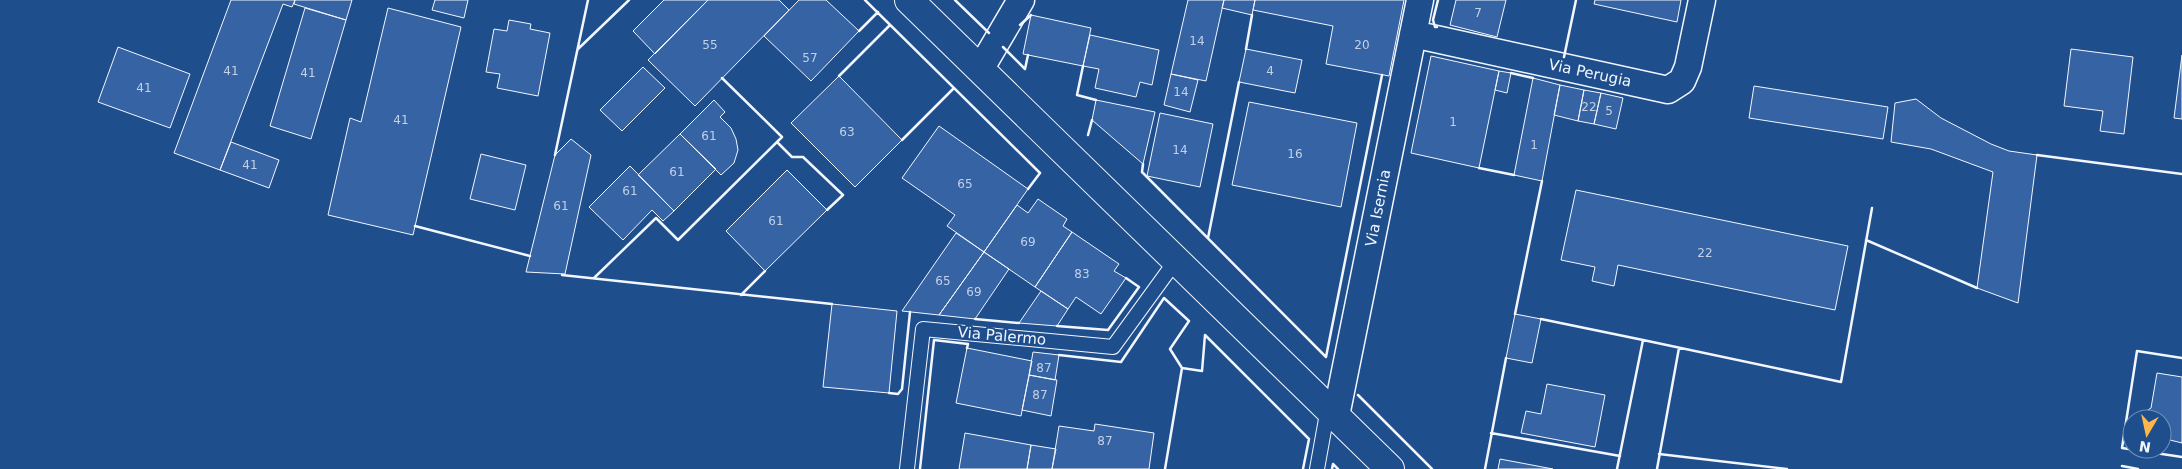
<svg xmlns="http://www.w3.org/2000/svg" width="2182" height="469" font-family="'DejaVu Sans',sans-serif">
  <rect width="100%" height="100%" fill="#1f4e8c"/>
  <path fill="#3563a3" stroke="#f2f6ff" d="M 231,0 L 295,0 L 292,7 L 283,4 L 220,170 L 174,153 Z
    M 295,0 L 352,0 L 346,20 L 294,4 Z
    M 435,0 L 468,0 L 464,18 L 432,10 Z
    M 664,0 L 708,0 L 655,54 L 633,31 Z
    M 708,0 L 779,0 L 789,10 L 695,106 L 648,60 Z
    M 799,0 L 826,0 L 859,31 L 811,81 L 764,36 Z
    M 1188,0 L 1224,0 L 1206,81 L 1171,74 Z
    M 1224,0 L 1255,0 L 1252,15 L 1222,8 Z
    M 1255,0 L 1404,0 L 1389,76 L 1326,64 L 1333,26 L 1253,10 Z
    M 1456,0 L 1506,0 L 1497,37 L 1450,25 Z
    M 1595,0 L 1681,0 L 1677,22 L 1594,4 Z
    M 305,8 L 346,20 L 311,139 L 270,126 Z
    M 388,8 L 461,27 L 413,235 L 328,215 L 350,118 L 361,122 Z
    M 1031,15 L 1091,28 L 1083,66 L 1023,54 Z
    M 509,20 L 531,24 L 530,29 L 550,33 L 538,96 L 497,88 L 500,74 L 486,72 L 494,29 L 507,31 Z
    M 1090,35 L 1159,50 L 1152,85 L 1140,82 L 1136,97 L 1095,88 L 1099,69 L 1083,66 Z
    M 118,47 L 190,74 L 170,128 L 98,102 Z
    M 1246,49 L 1302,60 L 1295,93 L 1239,82 Z
    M 2071,49 L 2133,57 L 2124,134 L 2100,131 L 2103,111 L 2064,106 Z
    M 2182,55 L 2182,119 L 2174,118 Z
    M 1431,56 L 1499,71 L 1479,168 L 1411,153 Z
    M 643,67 L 665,88 L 622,131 L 600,110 Z
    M 1499,71 L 1511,73 L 1507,93 L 1495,90 Z
    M 1171,74 L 1198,80 L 1190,112 L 1164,105 Z
    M 839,76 L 902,140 L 855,187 L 791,123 Z
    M 1533,78 L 1560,85 L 1542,181 L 1514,175 Z
    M 1560,85 L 1584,90 L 1578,121 L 1554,115 Z
    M 1754,86 L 1888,107 L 1883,139 L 1749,118 Z
    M 1584,90 L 1601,93 L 1594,124 L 1578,121 Z
    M 1601,93 L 1623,98 L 1616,129 L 1594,124 Z
    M 1916,99 L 1941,118 L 1991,144 L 2009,151 L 2037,155 L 2018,303 L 1977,288 L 1993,172 L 1931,149 L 1891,142 L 1895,103 Z
    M 714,100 L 725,112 L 720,117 L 731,128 L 736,139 L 738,150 L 734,163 L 721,175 L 680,134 Z
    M 1096,100 L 1155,112 L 1143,164 L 1092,120 Z
    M 1249,102 L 1357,123 L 1341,207 L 1232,185 Z
    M 1160,113 L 1213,124 L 1200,187 L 1147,176 Z
    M 939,126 L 1028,189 L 984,252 L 947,226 L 955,215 L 902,178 Z
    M 680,134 L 716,169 L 674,211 L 638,175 Z
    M 571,139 L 591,155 L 565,274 L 526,272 L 555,155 Z
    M 231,142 L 279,160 L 269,188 L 220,170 Z
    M 481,154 L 526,165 L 515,210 L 470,199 Z
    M 630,166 L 674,211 L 663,221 L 652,210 L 623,240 L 589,207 Z
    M 787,170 L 827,210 L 765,271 L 726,231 Z
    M 1576,190 L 1848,246 L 1835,310 L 1618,265 L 1614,286 L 1592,281 L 1595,267 L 1561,260 Z
    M 1038,199 L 1067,219 L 1063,226 L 1072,232 L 1035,287 L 984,252 L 1017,205 L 1028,213 Z
    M 1072,232 L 1119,264 L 1114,271 L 1126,278 L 1101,314 L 1076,297 L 1068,309 L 1035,287 Z
    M 956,233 L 984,252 L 939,315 L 902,311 Z
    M 984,252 L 1009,269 L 975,319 L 939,315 Z
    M 1041,291 L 1068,309 L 1057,326 L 1019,323 Z
    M 832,304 L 897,311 L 889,393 L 823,387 Z
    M 1515,314 L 1541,319 L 1532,363 L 1506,358 Z
    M 967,348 L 1032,361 L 1021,416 L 956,403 Z
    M 1033,352 L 1059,355 L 1055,380 L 1029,375 Z
    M 2157,373 L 2182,377 L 2182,443 L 2162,438 L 2162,419 L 2143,419 L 2145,412 L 2151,408 Z
    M 1029,375 L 1057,380 L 1051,416 L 1022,410 Z
    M 1547,384 L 1605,395 L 1595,447 L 1521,433 L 1526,411 L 1541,414 Z
    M 1095,424 L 1154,433 L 1149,469 L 1052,469 L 1059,426 L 1094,431 Z
    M 965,433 L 1031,445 L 1027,469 L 959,469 Z
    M 1031,445 L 1056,449 L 1052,469 L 1027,469 Z
    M 1500,459 L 1553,469 L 1498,469 Z"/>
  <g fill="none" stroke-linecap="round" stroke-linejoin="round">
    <defs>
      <path id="service" d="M 907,469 L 923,329 L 1113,347 L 1177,259
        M 1317,469 L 1328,408"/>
      <path id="minor" d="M 1413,34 L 1668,90 L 1682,81 L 1688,67 L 1702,0
        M 981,68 L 1021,0
        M 1336,416 L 1420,0"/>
      <path id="secondary" d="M 909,0 L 1390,469"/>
    </defs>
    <use href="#service" stroke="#f2f6ff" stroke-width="16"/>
    <use href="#minor" stroke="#f2f6ff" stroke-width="29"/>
    <use href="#secondary" stroke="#f2f6ff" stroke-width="30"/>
    <use href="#service" stroke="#1f4e8c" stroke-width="14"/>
    <use href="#minor" stroke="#1f4e8c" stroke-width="26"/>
    <use href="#secondary" stroke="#1f4e8c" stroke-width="28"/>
    <path stroke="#f2f6ff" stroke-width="2.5" d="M 865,0 L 1040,173 L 1028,189
      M 955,0 L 989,33
      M 1020,25 L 1031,15
      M 1437,27 L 1435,27 L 1433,20 L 1438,0
      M 859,31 L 878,12
      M 1003,47 L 1025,69 L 1028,55
      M 578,49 L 629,0
      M 1246,49 L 1252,15
      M 1564,57 L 1576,0
      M 1083,66 L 1077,95 L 1096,100
      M 1511,73 L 1533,78
      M 839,76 L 890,25
      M 1088,135 L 1092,120
      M 902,140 L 954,88
      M 777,142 L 792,157 L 803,157 L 843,195 L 827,210
      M 555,155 L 588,0
      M 2037,155 L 2182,174
      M 1143,164 L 1142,172 L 1326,357 L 1382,75
      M 1479,168 L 1514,175
      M 415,226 L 530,256
      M 1208,238 L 1239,82
      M 1866,240 L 1977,288
      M 562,275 L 832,304
      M 594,278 L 656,218 L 678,240 L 782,137 L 722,78
      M 741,295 L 765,271
      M 1515,314 L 1542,181
      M 975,319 L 1019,323
      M 1541,319 L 1643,340 L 1617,469
      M 1057,326 L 1108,330 L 1139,287 L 1126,278
      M 1643,340 L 1841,382 L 1872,208
      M 1059,355 L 1121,362 L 1164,298 L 1189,321 L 1170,349 L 1182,368 L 1202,371 L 1205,335 L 1309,439 L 1303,469
      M 2182,358 L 2137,351 L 2122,448 L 2182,457
      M 889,393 L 898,394 L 902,389 L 910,312
      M 1358,395 L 1432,469
      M 1491,433 L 1620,456
      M 1659,454 L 1787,469
      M 2122,466 L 2138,469
      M 920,469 L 934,340 L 968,344 L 967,348
      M 1165,469 L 1182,368
      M 1332,469 L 1333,464 L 1338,469
      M 1485,469 L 1506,358
      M 1657,469 L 1679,348"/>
  </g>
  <g text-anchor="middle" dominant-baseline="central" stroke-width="4" stroke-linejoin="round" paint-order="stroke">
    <g font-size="12" fill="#c3d1e8">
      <text x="1478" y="13">7</text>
      <text x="1197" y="41">14</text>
      <text x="710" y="45">55</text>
      <text x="1362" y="45">20</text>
      <text x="810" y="58">57</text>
      <text x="231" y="71">41</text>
      <text x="1270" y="71">4</text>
      <text x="308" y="73">41</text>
      <text x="144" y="88">41</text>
      <text x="1181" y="92">14</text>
      <text x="1589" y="107">22</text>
      <text x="1609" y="111">5</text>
      <text x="401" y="120">41</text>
      <text x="1453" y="122">1</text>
      <text x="847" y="132">63</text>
      <text x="709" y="136">61</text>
      <text x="1534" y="145">1</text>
      <text x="1180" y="150">14</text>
      <text x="1295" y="154">16</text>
      <text x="250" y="165">41</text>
      <text x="677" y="172">61</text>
      <text x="965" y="184">65</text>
      <text x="630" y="191">61</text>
      <text x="561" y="206">61</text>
      <text x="776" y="221">61</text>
      <text x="1028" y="242">69</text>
      <text x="1705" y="253">22</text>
      <text x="1082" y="274">83</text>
      <text x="943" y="281">65</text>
      <text x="974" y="292">69</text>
      <text x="1044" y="368">87</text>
      <text x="1040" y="395">87</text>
      <text x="1105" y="441">87</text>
    </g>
    <g font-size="15" fill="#f2f6ff" stroke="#1f4e8c">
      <text transform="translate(1590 73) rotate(12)">Via Perugia</text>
      <text transform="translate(1378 208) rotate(-79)">Via Isernia</text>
      <text transform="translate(1002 336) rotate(5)">Via Palermo</text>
    </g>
  </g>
  <g transform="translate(2147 434) rotate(189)"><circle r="24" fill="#1f4e8c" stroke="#7391ba"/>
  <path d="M0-4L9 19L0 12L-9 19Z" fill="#ffb74d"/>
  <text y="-8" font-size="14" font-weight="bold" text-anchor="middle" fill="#f2f6ff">N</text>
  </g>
</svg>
